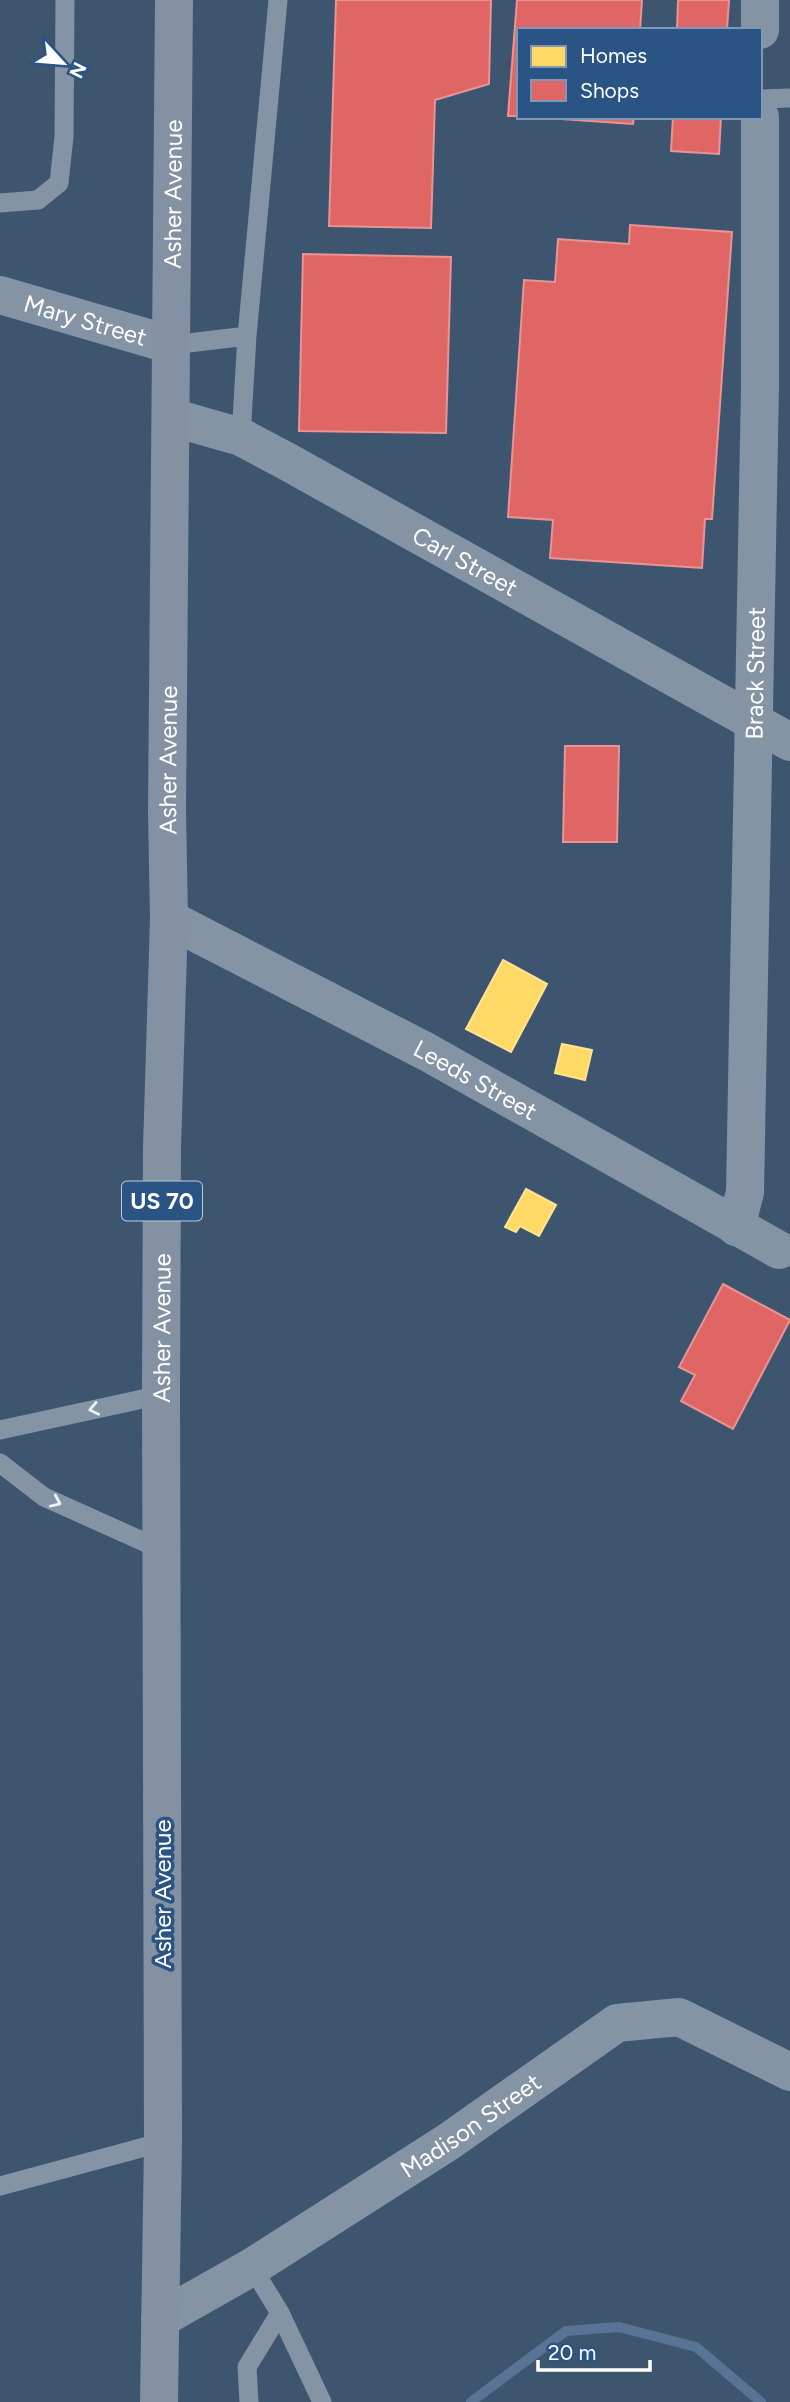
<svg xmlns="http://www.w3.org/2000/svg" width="790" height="2402" font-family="Figtree,sans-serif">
  <rect width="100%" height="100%" fill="#3e556f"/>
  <path fill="#ffd966" stroke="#ffe494" stroke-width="2" d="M 503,960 L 547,984 L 511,1052 L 466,1029 Z
    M 562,1044 L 592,1050 L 585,1080 L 555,1073 Z
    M 526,1189 L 556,1205 L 539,1236 L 520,1226 L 516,1232 L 505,1227 Z"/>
  <path fill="#e06666" stroke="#e99494" stroke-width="2" d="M 336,0 L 491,0 L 489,84 L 435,100 L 431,228 L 329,226 Z
    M 517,0 L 642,0 L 640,30 L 519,30 L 519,116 L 508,116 Z
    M 678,0 L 729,0 L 727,30 L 677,30 Z
    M 532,117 L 634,117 L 633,124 Z
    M 673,117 L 721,117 L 719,154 L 671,151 Z
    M 630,225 L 732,232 L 712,519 L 705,519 L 702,568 L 550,558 L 553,520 L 508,517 L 524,280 L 555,282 L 558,239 L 629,244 Z
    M 303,254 L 451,257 L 446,433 L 299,431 Z
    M 565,746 L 619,746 L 617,842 L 563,842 Z
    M 723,1284 L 790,1320 L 733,1429 L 681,1401 L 695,1375 L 679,1367 Z"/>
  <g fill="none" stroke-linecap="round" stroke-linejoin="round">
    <path stroke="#577494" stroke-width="10" d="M 471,2402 L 566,2331 L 619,2327 L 696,2347 L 761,2402"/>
    <path stroke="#8594a5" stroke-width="19" d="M 760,99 L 790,98
      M 0,203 L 38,200 L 59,183 L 64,137 L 65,0
      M 172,345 L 247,336 L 278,0
      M 241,437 L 247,336
      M 0,1430 L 161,1395
      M 0,1463 L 44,1497 L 160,1549
      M 0,2186 L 163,2142
      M 252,2267 L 280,2313 L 322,2402
      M 249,2402 L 247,2367 L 280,2313"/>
    <g stroke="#8594a5" stroke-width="38">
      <path d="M 760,30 L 760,0"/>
      <path id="s1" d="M 0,295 L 172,345"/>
      <path id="s2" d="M 171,417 L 241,437 L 288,462 L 790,742"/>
      <path id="s3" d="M 169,919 L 427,1052 L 779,1250"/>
      <path id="s4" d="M 736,1227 L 745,1192 L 760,386 L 760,117"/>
      <path id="s5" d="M 160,2319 L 252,2267 L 448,2142 L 617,2023 L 679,2017 L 790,2072"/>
    </g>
    <path stroke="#8391a3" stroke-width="38" id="s6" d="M 159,2402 L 163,2142 L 161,1395 L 162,1148 L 169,919 L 167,811 L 174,0"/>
  </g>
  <defs><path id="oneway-chevron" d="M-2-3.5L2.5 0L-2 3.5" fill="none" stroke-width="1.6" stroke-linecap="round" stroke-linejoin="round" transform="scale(1.75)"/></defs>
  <g stroke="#edeff2">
    <use href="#oneway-chevron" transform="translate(94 1409) rotate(168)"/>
    <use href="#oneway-chevron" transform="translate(56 1502) rotate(24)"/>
  </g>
  <g text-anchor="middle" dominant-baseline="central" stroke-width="7" stroke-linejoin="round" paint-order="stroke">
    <rect fill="#295484" stroke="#bfccda" stroke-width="2" x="122" y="1181.5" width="80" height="39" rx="5"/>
    <g font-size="23" font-weight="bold" fill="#fff">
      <text x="162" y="1201">US 70</text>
    </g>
    <g font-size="24" fill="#fff" stroke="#295484">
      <text stroke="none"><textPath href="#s6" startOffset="2208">Asher Avenue</textPath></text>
      <text stroke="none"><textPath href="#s1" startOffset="89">Mary Street</textPath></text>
      <text stroke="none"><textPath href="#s2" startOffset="329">Carl Street</textPath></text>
      <text stroke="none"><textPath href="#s4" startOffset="555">Brack Street</textPath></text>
      <text stroke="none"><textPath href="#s6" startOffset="1642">Asher Avenue</textPath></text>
      <text stroke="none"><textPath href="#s3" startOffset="346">Leeds Street</textPath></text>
      <text stroke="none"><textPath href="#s6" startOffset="1074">Asher Avenue</textPath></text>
      <text transform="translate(162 1894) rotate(-90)">Asher Avenue</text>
      <text stroke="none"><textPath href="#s5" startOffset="366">Madison Street</textPath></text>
    </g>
  </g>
  <rect x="517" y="28" width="245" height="91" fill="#295484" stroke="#7f98b5" stroke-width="2"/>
  <rect x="531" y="46" width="35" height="21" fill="#ffd966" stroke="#7f98b5" stroke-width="2"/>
  <text x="580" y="63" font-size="21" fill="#ffffff">Homes</text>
  <rect x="531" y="80" width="35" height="21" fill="#e06666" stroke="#7f98b5" stroke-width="2"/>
  <text x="580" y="98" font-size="21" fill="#ffffff">Shops</text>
  <g transform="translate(63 63) rotate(116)" stroke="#295484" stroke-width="5" paint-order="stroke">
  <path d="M0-5L12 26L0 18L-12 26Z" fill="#ffffff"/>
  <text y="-10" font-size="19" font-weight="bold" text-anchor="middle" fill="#ffffff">N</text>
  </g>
  <path d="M538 2360v10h112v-10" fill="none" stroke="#ffffff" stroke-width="3.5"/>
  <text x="548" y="2360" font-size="21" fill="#ffffff" stroke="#295484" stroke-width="5" paint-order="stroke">20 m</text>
</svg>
